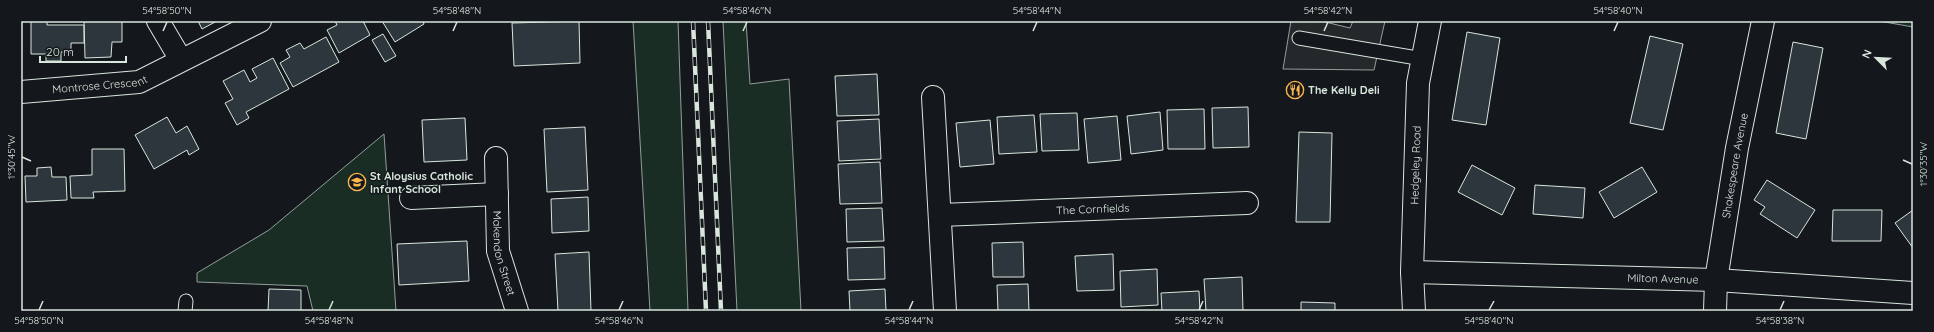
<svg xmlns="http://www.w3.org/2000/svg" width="1934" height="332" font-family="Quicksand,sans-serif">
  <rect width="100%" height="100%" fill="#14181c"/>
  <path fill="#1a2d24" stroke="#939e99" d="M 633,21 L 678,21 L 688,311 L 650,311 Z
    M 723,21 L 746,21 L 750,84 L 789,79 L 801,311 L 737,311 Z
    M 1879,21 L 1913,21 L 1913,27 Z
    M 384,134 L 396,311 L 313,311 L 307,286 L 197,282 L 197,273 L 269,230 Z"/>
  <path fill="#24282b" stroke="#939e99" d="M 1291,21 L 1321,21 L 1350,28 L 1353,21 L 1385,21 L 1374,70 L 1283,69 Z"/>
  <path fill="#2c363c" stroke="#d8e6dc" d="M 31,21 L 47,21 L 47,25 L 84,25 L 84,43 L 71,43 L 71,53 L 61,52 L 61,61 L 46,61 L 46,54 L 31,54 Z
    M 84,21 L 122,21 L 122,42 L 112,42 L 111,57 L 85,58 Z
    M 198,21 L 217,21 L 202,29 Z
    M 335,21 L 363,21 L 370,35 L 339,53 L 327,30 L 337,25 Z
    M 382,21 L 423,21 L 424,24 L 395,42 Z
    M 579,21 L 580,63 L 514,66 L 512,23 Z
    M 1467,32 L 1500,38 L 1486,125 L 1452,120 Z
    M 383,34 L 396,56 L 385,62 L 372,40 Z
    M 1650,36 L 1683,44 L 1663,130 L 1630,123 Z
    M 326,37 L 339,62 L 293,87 L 280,63 L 290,57 L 286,50 L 300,43 L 304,49 Z
    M 1793,42 L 1823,48 L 1806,139 L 1776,133 Z
    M 273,58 L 289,89 L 246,112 L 249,118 L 237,125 L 225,103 L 233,99 L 223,81 L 244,70 L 250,82 L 257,78 L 252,69 Z
    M 877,74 L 879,115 L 837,116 L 835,76 Z
    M 1248,107 L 1249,147 L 1213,148 L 1212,108 Z
    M 1204,109 L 1205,149 L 1168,149 L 1167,110 Z
    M 1160,112 L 1163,150 L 1131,154 L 1127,116 Z
    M 1077,113 L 1079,150 L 1042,151 L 1040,114 Z
    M 1034,115 L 1037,152 L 999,154 L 997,117 Z
    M 1117,116 L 1121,160 L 1088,163 L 1084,119 Z
    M 167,117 L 176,133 L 187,126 L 199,149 L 189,155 L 187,150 L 154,169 L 135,135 Z
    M 465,118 L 467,160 L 424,162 L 422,120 Z
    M 879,119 L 881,159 L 839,161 L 837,121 Z
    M 990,120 L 994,164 L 960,167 L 956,123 Z
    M 585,127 L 588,190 L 547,192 L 544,129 Z
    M 1299,132 L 1332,133 L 1330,222 L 1296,222 Z
    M 92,149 L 124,149 L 125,191 L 93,192 L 94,198 L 71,198 L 70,176 L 92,175 Z
    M 880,162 L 882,203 L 840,204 L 838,164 Z
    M 1472,165 L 1515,188 L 1502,215 L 1458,192 Z
    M 51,167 L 52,177 L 66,177 L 67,200 L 26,202 L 25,176 L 37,176 L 37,168 Z
    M 1642,167 L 1657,192 L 1614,218 L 1599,192 Z
    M 1767,180 L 1815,210 L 1797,238 L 1760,214 L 1765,207 L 1754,200 Z
    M 1535,185 L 1585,188 L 1583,218 L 1533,214 Z
    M 588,197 L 589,231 L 552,233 L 551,199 Z
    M 882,208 L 884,241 L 847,242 L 846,209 Z
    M 1833,210 L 1882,210 L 1881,241 L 1832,241 Z
    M 1913,210 L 1913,248 L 1895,223 Z
    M 467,241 L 469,281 L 399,285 L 397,244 Z
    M 1023,242 L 1024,277 L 993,277 L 992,243 Z
    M 884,247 L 885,279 L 848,280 L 847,248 Z
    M 589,252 L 591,311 L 558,311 L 555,254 Z
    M 1113,254 L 1114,290 L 1077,291 L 1075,256 Z
    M 1157,269 L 1158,305 L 1121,307 L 1120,271 Z
    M 1242,277 L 1243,311 L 1206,311 L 1204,279 Z
    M 1028,284 L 1029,311 L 998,311 L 997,285 Z
    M 269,289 L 301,290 L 301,311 L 268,311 Z
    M 885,289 L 886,311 L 850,311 L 849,291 Z
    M 1199,291 L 1200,311 L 1162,311 L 1161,293 Z
    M 1301,302 L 1335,303 L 1335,311 L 1301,311 Z"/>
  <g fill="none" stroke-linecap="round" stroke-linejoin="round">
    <defs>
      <path id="lane" d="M 1299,38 L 1423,59
        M 185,311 L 186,301"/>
      <g id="street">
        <path d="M 158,21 L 181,60"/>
        <path id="s1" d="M 21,92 L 139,82 L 260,21"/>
        <path d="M 933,97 L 945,311"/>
        <path id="s2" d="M 496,158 L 498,251 L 517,311"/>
        <path d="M 411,198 L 497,194"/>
        <path id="s3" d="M 940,215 L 1247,203"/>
        <path id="s4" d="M 1412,272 L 1716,280 L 1913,293"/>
        <path id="s5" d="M 1414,311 L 1412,272 L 1418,83 L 1430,21"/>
        <path id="s6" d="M 1715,311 L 1716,280 L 1737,148 L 1763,21"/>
      </g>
    </defs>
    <use href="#lane" stroke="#d8e6dc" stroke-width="15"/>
    <use href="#street" stroke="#d8e6dc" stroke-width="24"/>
    <use href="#lane" stroke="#14181c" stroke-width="13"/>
    <use href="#street" stroke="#14181c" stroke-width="22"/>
    <defs>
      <path id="rail" d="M 693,21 L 706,311
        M 708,21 L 721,311"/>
    </defs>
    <use href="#rail" stroke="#d8e6dc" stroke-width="4.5"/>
    <use href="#rail" stroke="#14181c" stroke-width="3" stroke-dasharray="9" stroke-linecap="butt"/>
  </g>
  <path fill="none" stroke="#d8e6dc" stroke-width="1.5" d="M 163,31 L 167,22M 453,31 L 457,22M 743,31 L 747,22M 1033,31 L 1037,22M 1324,31 L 1328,22M 1614,31 L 1618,22M 22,157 L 31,161M 1903,160 L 1912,164M 39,310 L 43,301M 329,310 L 333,301M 619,310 L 623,301M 909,310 L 913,301M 1199,310 L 1203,301M 1489,310 L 1494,301M 1780,310 L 1784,301"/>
  <defs>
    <symbol id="restaurant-ring" viewBox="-11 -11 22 22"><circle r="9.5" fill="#14181c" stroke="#ffb74d" stroke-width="1.5"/><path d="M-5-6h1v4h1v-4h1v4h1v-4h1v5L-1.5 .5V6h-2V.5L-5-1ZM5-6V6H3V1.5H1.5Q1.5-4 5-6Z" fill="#ffb74d"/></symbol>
    <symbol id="school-ring" viewBox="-11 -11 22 22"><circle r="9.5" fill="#14181c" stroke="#ffb74d" stroke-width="1.5"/><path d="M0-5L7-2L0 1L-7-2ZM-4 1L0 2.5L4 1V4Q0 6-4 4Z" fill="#ffb74d"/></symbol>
  </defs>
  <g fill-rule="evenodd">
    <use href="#restaurant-ring" x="1285" y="80" width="20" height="20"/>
    <use href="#school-ring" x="347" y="172" width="20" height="20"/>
  </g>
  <g text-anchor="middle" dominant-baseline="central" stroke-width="3" stroke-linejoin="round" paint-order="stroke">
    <g font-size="11" fill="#d8e6dc" stroke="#14181c">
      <text stroke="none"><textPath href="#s1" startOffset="79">Montrose Crescent</textPath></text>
      <text stroke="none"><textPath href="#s5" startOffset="146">Hedgeley Road</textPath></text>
      <text stroke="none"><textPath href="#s6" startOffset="147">Shakespeare Avenue</textPath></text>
      <text stroke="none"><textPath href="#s3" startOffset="153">The Cornfields</textPath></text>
      <text stroke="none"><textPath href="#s2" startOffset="96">Makendon Street</textPath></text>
      <text stroke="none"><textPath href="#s4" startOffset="251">Milton Avenue</textPath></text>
    </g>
    <g font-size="11" font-weight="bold" fill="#d8e6dc" stroke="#14181c" text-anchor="start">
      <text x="1308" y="90">The Kelly Deli</text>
      <text x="370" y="176">St Aloysius Catholic<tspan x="370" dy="13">Infant School</tspan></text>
    </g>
  </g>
  <rect width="1934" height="332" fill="none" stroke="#14181c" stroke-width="44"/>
  <g transform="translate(1876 58) rotate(294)" stroke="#14181c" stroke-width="3" paint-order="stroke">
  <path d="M0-3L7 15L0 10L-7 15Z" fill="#d8e6dc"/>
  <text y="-6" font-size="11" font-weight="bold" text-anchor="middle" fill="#d8e6dc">N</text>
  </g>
  <path d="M40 56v6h86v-6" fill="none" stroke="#d8e6dc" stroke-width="2"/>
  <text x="46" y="56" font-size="12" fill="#d8e6dc" stroke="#14181c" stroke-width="3" paint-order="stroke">20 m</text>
  <rect x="22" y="22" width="1890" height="288" fill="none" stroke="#d8e6dc" stroke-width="1.5"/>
  <g font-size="10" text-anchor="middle" fill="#d8e6dc">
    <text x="167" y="14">54°58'50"N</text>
    <text x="457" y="14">54°58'48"N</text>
    <text x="747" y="14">54°58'46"N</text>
    <text x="1037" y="14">54°58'44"N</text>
    <text x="1328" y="14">54°58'42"N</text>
    <text x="1618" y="14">54°58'40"N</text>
    <text transform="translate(11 157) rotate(-90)" y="4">1°30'45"W</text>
    <text transform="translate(1923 164) rotate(-90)" y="4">1°30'35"W</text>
    <text x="39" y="324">54°58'50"N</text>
    <text x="329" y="324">54°58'48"N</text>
    <text x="619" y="324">54°58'46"N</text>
    <text x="909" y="324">54°58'44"N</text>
    <text x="1199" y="324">54°58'42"N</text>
    <text x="1489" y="324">54°58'40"N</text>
    <text x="1780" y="324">54°58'38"N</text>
  </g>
</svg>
